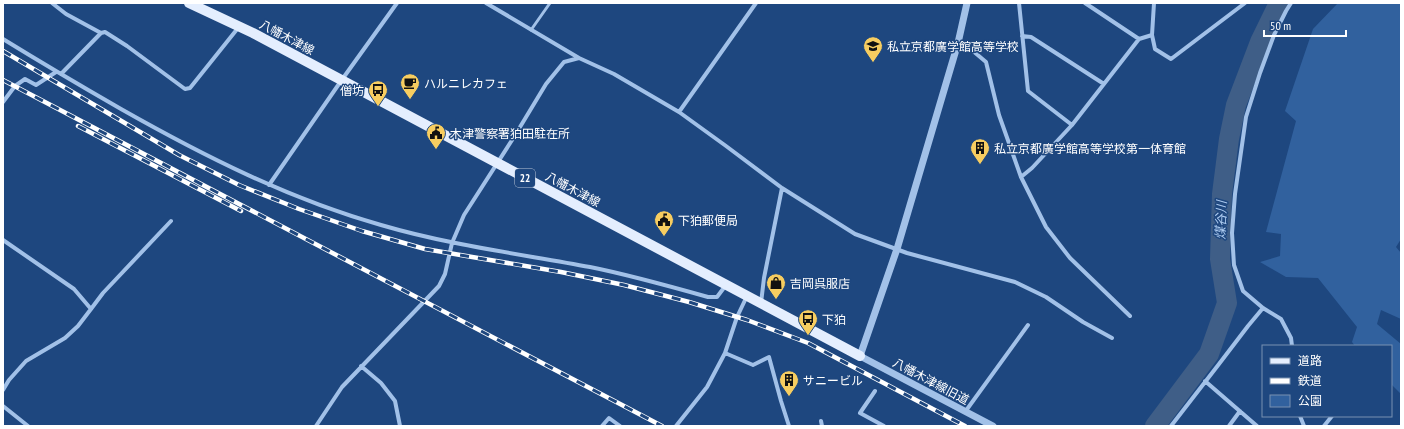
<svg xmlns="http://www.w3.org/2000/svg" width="1404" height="429" font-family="'PT Sans Narrow','Noto Sans JP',sans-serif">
  <rect width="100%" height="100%" fill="#1e477f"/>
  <path fill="#31619e" d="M 1338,3 L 1401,3 L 1401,175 L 1400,175 L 1401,178 L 1401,239 L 1396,247 L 1401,253 L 1401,319 L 1381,310 L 1377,324 L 1401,344 L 1401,394 L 1391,384 L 1391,346 L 1355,346 L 1352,342 L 1357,327 L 1318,278 L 1286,277 L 1260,262 L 1280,256 L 1281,234 L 1266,232 L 1296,121 L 1285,111 L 1313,29 Z"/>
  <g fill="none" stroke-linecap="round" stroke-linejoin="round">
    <path stroke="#3f5e87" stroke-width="20" d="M 1155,426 L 1209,354 L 1227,303 L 1220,259 L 1222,194 L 1229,139 L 1236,105 L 1260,42 L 1279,3"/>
    <path stroke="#a2c1e8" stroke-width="3" d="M 531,30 L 550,3"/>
    <path stroke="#a2c1e8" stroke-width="4" d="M 52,3 L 66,14 L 101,33
      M 486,3 L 579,58 L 614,74 L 679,112 L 726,146 L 782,188 L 764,278 L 761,303
      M 1019,3 L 1028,91 L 1072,125
      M 1085,3 L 1139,39
      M 1154,3 L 1152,35 L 1155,49 L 1171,59 L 1245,3
      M 1291,3 L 1286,11 L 1274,35 L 1260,73 L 1246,117 L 1235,194 L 1232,233 L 1234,265 L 1243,291 L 1263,308 L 1281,319 L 1291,338 L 1292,346
      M 1022,36 L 1031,37 L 1104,84
      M 3,39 C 42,63 81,86 121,109 C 204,156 289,199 381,225 C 449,245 520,254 590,267 C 630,275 669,286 708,297 L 717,297 L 726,285
      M 958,43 L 973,51 L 986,62 L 999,115 L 1021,177 L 1046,227 L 1070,258 L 1130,316
      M 61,74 L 101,33 L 105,32 L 127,46 L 185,89 L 190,88 L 238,28
      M 3,102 L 15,86 L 25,79 L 36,85 L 56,72
      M 679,112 L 756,3
      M 1021,177 L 1032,168 L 1072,125 L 1139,39 L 1152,35
      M 269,185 L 341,81 L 397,3
      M 782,188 L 855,234 L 907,253 L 1015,282 L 1046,297 L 1083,322 L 1112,338
      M 3,240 L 74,289 L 91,309 L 78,326 L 65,338 L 26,361 L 9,380 L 3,390
      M 91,309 L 103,293 L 171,221
      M 725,353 L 737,317 L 747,296
      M 361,366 L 381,383 L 395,401 L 400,426
      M 1205,381 L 1257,426
      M 875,391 L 860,413 L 884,426
      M 3,406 L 28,426
      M 965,412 L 1028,325
      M 1300,416 L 1304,426
      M 821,421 L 822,426
      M 316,426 L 342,387 L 439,286 L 445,274 L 452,243 L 464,215 L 514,137 L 546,84 L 564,62 L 579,58
      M 602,426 L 609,418 L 620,426
      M 676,426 L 707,387 L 725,353 L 753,365 L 769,357 L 781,401 L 789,426
      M 1171,426 L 1219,364 L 1248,326 L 1263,308
      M 1229,426 L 1240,411
      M 1324,426 L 1332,416"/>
    <path stroke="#a2c1e8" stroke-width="7" d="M 967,3 L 958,43 L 897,249 L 860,356 L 993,426"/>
    <path stroke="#e4eefe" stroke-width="10" d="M 189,3 L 253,33 L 860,356"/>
    <defs>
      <path id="rail" d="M 3,51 L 179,155 L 239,185 L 299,209 L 362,231 L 425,249 L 561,272 L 624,285 L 689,302 L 747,320 L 808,343 L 965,426
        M 3,80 L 662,426
        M 78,126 L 241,211"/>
    </defs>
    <use href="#rail" stroke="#fff" stroke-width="4.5"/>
    <use href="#rail" stroke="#1e477f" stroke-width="3" stroke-dasharray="9" stroke-linecap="butt"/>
  </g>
  <defs>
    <symbol id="school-pin" viewBox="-11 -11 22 30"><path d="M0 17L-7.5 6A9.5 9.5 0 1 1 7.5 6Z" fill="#f7cd60" stroke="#1e477f"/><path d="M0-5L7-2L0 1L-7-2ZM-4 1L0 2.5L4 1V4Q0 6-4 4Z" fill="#111"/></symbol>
    <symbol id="cafe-pin" viewBox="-11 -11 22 30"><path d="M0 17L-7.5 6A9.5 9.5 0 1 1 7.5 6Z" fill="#f7cd60" stroke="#1e477f"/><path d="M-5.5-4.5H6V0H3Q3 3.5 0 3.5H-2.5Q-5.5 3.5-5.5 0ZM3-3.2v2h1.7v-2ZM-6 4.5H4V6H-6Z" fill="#111"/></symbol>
    <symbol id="bus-pin" viewBox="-11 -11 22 30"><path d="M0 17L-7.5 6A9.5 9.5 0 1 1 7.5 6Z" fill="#f7cd60" stroke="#1e477f"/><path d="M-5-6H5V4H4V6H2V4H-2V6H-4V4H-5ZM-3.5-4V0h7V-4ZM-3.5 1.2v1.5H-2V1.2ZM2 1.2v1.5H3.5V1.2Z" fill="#111"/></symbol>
    <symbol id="civic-pin" viewBox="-11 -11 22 30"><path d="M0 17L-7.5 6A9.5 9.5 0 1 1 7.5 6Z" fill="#f7cd60" stroke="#1e477f"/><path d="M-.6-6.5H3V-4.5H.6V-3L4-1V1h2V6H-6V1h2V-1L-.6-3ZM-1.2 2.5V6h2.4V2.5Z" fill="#111"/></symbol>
    <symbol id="building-pin" viewBox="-11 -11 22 30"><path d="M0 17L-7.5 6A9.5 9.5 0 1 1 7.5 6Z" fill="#f7cd60" stroke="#1e477f"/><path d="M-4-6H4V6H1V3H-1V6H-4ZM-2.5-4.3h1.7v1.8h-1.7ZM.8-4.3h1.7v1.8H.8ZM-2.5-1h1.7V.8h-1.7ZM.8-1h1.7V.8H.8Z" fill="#111"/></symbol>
    <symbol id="shop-pin" viewBox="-11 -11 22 30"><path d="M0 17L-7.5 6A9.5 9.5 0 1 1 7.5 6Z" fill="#f7cd60" stroke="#1e477f"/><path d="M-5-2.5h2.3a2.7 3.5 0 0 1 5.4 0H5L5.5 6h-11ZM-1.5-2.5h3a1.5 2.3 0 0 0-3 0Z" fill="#111"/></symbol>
  </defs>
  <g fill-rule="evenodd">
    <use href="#school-pin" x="862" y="35" width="22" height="30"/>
    <use href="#cafe-pin" x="399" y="72" width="22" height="30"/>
    <use href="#bus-pin" x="367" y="79" width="22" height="30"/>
    <use href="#civic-pin" x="425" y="122" width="22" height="30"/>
    <use href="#building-pin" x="969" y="137" width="22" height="30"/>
    <use href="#civic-pin" x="653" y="209" width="22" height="30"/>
    <use href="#shop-pin" x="765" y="272" width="22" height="30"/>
    <use href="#bus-pin" x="797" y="308" width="22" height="30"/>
    <use href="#building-pin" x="778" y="369" width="22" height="30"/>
  </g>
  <g text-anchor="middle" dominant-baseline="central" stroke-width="3" stroke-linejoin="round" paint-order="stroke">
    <rect fill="#1e477f" stroke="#bcc8d9" stroke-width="1" x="515" y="169" width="20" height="18" rx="3"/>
    <g font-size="11" font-weight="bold" fill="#fff">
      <text x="525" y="178">22</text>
    </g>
    <g font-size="12" fill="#fff" stroke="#1e477f">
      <text transform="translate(287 37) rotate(28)">八幡木津線</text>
      <text transform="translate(573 189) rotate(28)">八幡木津線</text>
      <text transform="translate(931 381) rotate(28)">八幡木津線旧道</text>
    </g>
    <g font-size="12" fill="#fff" stroke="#1e477f" text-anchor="start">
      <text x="887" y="46">私立京都廣学館高等学校</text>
      <text x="424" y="83">ハルニレカフェ</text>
      <text x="364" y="90" text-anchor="end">僧坊</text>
      <text x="450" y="133">木津警察署狛田駐在所</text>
      <text x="994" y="148">私立京都廣学館高等学校第一体育館</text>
      <text x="678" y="220">下狛郵便局</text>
      <text x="790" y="283">吉岡呉服店</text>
      <text x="822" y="319">下狛</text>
      <text x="803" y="380">サニービル</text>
    </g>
    <g font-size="13" font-style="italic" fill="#adcbf0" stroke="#1e477f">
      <text transform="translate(1221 220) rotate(-88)">煤谷川</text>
    </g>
  </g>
  <rect width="1404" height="429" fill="none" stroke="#ffffff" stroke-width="8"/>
  <rect x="1262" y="345" width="130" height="72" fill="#1e477f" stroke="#7891b2"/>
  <rect x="1270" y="358" width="20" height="6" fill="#e4eefe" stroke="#7891b2"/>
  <text x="1298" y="365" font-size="12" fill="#ffffff">道路</text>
  <rect x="1270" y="378" width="20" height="6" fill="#ffffff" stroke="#7891b2"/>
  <text x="1298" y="385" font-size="12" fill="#ffffff">鉄道</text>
  <rect x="1270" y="395" width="20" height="12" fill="#31619e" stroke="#7891b2"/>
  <text x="1298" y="405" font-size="12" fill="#ffffff">公園</text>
  <path d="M1264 30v6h82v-6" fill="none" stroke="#ffffff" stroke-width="2"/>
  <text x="1270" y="30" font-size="12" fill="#ffffff" stroke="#1e477f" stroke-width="3" paint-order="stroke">50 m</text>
</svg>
